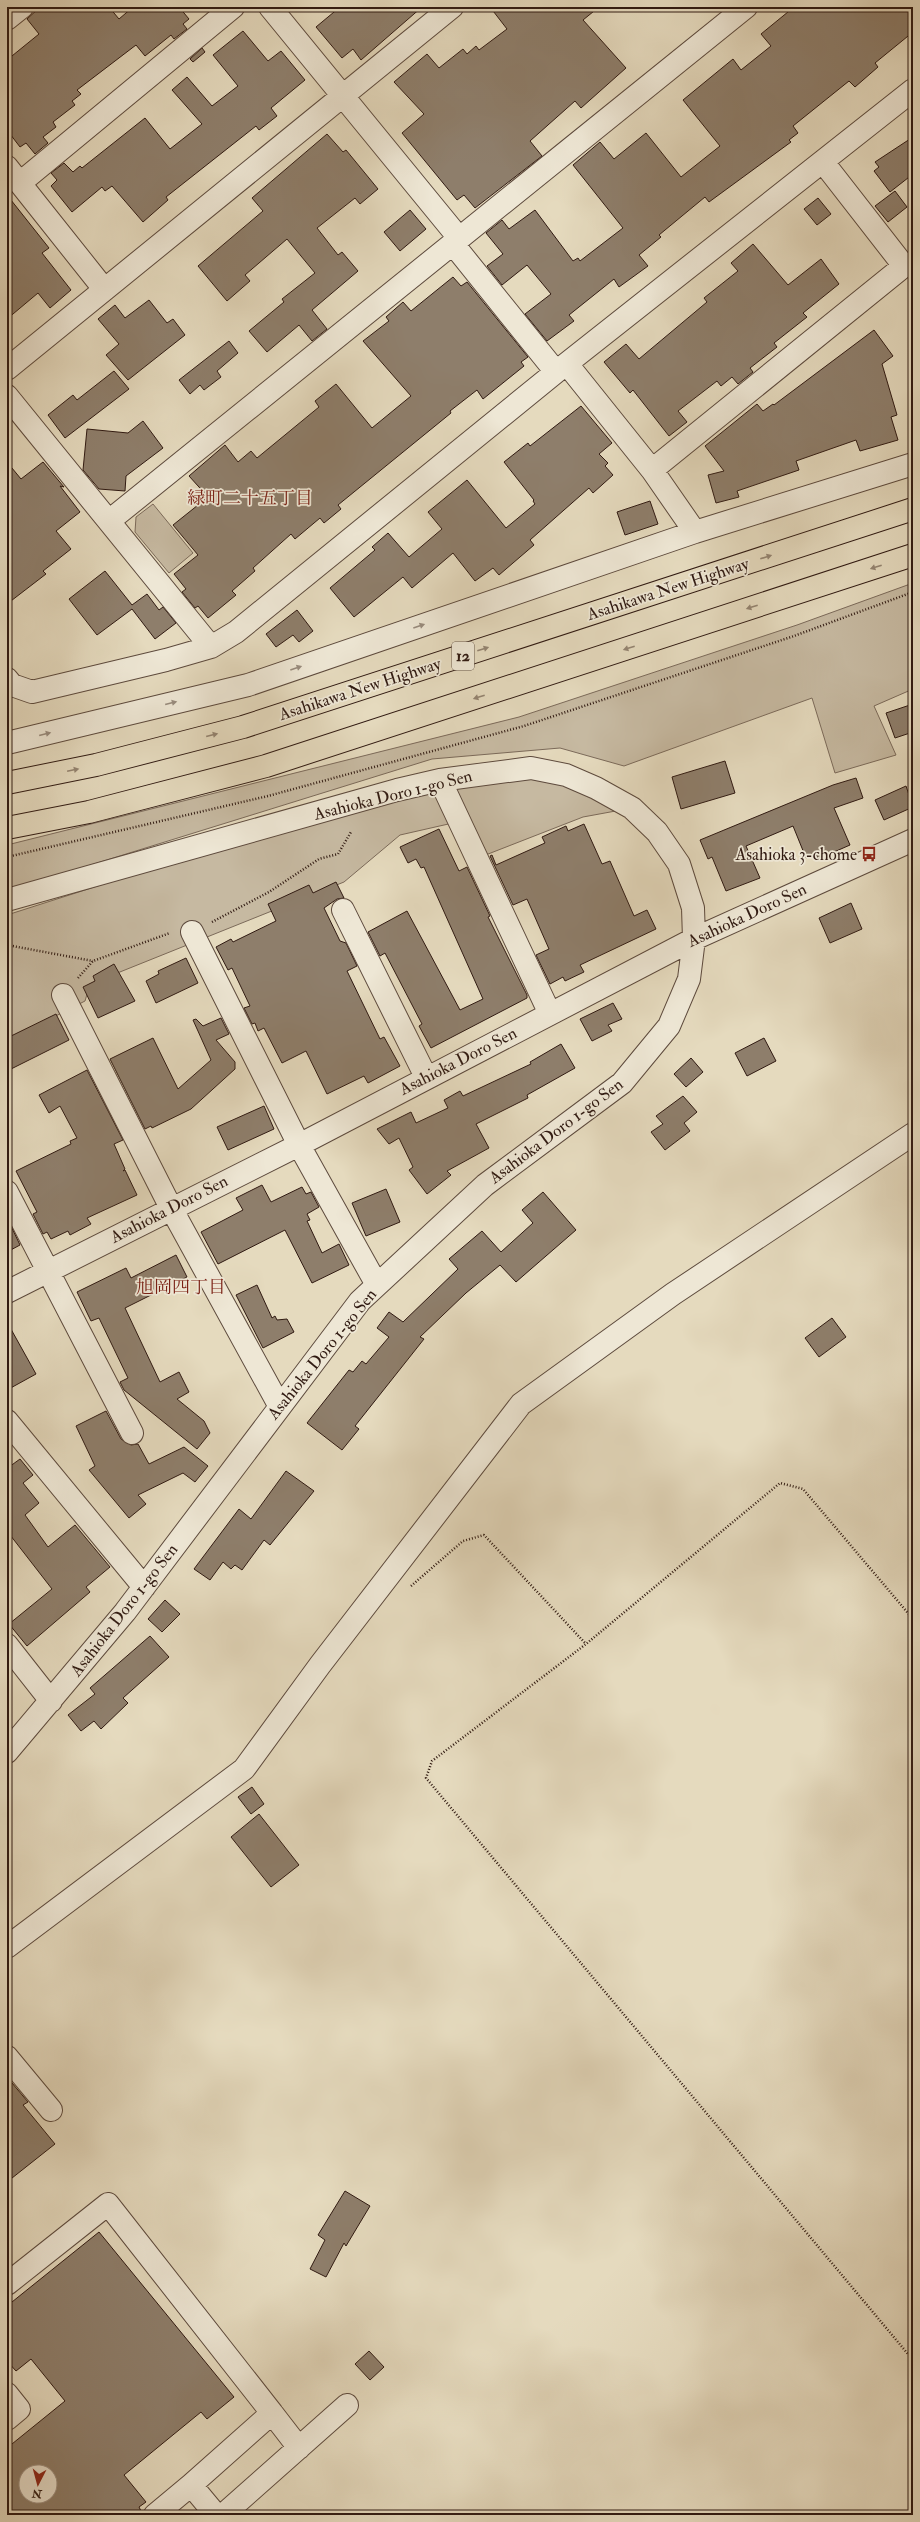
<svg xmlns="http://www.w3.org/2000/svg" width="920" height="2522" font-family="'IM FELL Double Pica','Noto Serif JP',serif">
  <rect width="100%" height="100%" fill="#e5dabe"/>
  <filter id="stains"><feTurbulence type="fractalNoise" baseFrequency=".005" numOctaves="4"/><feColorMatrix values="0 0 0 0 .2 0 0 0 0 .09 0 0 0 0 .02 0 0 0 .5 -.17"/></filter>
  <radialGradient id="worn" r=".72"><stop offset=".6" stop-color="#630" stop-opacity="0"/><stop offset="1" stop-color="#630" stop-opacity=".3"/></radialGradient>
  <path fill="#c6b9a1" stroke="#7b6a5a" d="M 153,504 L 193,553 L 169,573 L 135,532 L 136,517 Z
    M 913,583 L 913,689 L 874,706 L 896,755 L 835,773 L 812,698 L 624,766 L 560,748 L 432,759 L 7,891 L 7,845 L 519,717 L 797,625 Z
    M 531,768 L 632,808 L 583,817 L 483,856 L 466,820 L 400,835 L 344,882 L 90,984 L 85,1001 L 7,1041 L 7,915 L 397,790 Z"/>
  <path fill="#8e7e6b" stroke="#301a12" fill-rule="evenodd" d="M 40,7 L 109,7 L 119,19 L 133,7 L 179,7 L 189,19 L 183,24 L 187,29 L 174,39 L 171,35 L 145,56 L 136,45 L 77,90 L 81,94 L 72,101 L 75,105 L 53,122 L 56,127 L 43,137 L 48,143 L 35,154 L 26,143 L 20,147 L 7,130 L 7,60 L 39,34 L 27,19 Z
    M 340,7 L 422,7 L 361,60 L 353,49 L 342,58 L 316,27 Z
    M 490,7 L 599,7 L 583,20 L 626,68 L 581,108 L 575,101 L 530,141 L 542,156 L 475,208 L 464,195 L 457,200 L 402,133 L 424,114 L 394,82 L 427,54 L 439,68 L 463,49 L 467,54 L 476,46 L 479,50 L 507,29 Z
    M 794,7 L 913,7 L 913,32 L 875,63 L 878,67 L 855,87 L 849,81 L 793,126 L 798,133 L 789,140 L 791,142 L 709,202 L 705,197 L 659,235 L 661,237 L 639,255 L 648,266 L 619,287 L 614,279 L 569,315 L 574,321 L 547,341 L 525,314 L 551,294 L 527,265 L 502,285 L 487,266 L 503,254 L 486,233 L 502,220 L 509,229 L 535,210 L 573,261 L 578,258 L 580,261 L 623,228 L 573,165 L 600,142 L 614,159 L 646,133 L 681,177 L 720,146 L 683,100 L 733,59 L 741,70 L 771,46 L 761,34 Z
    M 243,31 L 268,61 L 281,51 L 305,80 L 271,108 L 277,116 L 259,130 L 256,126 L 166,197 L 168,200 L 143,222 L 112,186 L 105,191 L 102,187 L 72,212 L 51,186 L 57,180 L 51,173 L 64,163 L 73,172 L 80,166 L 82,168 L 145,118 L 170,149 L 202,124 L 172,90 L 187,77 L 212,106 L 238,86 L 213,55 Z
    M 202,48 L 205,52 L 193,62 L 190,59 Z
    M 327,134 L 343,152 L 346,150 L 378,189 L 360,204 L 355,198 L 317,228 L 338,255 L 342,252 L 358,271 L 312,310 L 327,329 L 312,341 L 299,325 L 267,352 L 249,331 L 284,302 L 282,299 L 315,273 L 287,239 L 245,275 L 250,281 L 227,301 L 198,266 L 263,211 L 252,198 Z
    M 913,137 L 913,174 L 890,192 L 874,171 L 879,167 L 875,162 Z
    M 895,191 L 907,207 L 888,222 L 875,206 Z
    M 7,195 L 49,248 L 42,253 L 71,290 L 50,308 L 38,293 L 7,319 Z
    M 818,198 L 831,214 L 817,225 L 804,209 Z
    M 410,210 L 426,229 L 400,251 L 384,232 Z
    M 753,244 L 788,285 L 821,259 L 839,284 L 803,313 L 807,317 L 774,343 L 777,347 L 750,368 L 753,372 L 738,384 L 732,377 L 721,386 L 717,381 L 678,411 L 687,422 L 669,436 L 633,390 L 630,393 L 604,362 L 626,344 L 639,359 L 707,302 L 704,298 L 738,271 L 731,263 Z
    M 453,277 L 461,286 L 467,282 L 528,357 L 521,362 L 524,366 L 483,399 L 477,390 L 450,411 L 451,413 L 338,505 L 341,509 L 324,523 L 320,518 L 295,539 L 291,534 L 253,568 L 255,571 L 232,591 L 236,595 L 208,618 L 198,606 L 195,608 L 182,592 L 186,589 L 174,574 L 198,555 L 173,525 L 208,497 L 189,476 L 225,445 L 238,462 L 251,451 L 257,458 L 319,407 L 315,401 L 336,384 L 372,428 L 411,396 L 363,341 L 389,321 L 386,317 L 403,302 L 411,311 Z
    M 149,300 L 167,323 L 173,319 L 185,335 L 128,380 L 106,355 L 119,344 L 98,319 L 115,305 L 125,318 Z
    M 874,330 L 893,356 L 882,364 L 897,415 L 891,417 L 898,440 L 860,451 L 856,440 L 796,461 L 799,470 L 737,491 L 739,497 L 716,503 L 708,475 L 724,471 L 705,446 L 757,404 L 763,411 L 773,404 L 774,405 Z
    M 229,341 L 238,353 L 217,371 L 221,377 L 204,390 L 200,385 L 190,394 L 179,380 Z
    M 114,371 L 129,389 L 65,438 L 48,415 L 73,395 L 77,400 Z
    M 581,406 L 612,443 L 599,454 L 608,463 L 605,466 L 613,475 L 593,493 L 589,488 L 530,540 L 534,545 L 499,575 L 493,568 L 475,581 L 453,553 L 412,588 L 403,577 L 354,617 L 330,588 L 375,550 L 372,547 L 388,533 L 409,557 L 442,529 L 428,512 L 467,480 L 506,528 L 535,504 L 533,501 L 534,500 L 504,462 L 528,443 L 530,446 Z
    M 143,421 L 163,448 L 126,476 L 125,491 L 99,489 L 83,470 L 87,429 L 128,433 Z
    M 7,462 L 21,479 L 43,462 L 64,487 L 60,486 L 80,512 L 56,531 L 71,549 L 43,571 L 46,574 L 7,604 Z
    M 650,501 L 658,524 L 625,535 L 617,512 Z
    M 105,571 L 132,605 L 147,594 L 159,610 L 163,607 L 176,623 L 155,639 L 132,609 L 97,635 L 69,599 Z
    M 297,610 L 313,631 L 299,642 L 293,635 L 276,647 L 266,634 Z
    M 913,704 L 913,732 L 895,738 L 886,713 Z
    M 725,761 L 735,793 L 681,809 L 672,777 Z
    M 856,778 L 863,798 L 834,808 L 850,845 L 818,859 L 816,854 L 806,858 L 793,826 L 746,846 L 760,878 L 726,891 L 712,857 L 708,859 L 700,840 L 833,785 Z
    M 906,786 L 913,807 L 884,820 L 875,800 Z
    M 584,824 L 602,864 L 610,861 L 634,916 L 647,910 L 656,929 L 580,965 L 584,972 L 565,981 L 563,977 L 550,984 L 536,955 L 549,949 L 527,899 L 513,905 L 490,856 L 492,855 L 496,865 L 545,843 L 542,837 L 566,826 L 568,831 Z
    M 439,829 L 459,871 L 467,867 L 490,916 L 488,917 L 527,995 L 527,998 L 431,1048 L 419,1026 L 422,1024 L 385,953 L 380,956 L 368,932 L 407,911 L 460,1010 L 483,999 L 424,867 L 421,868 L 416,859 L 408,863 L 400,847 Z
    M 336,882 L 344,898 L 337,899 L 324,908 L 340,941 L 346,943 L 357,966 L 347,971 L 380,1039 L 384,1037 L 400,1066 L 368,1083 L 364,1076 L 327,1094 L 306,1051 L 282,1063 L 264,1028 L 258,1031 L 255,1023 L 252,1024 L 244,1008 L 250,1006 L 232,968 L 228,970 L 216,947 L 231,939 L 233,942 L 276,921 L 268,904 L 309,885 L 313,893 Z
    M 851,903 L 862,929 L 830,943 L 819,918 Z
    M 186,958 L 198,983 L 156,1003 L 146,981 L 159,974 L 158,971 Z
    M 114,964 L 135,1001 L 98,1018 L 83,987 L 95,981 L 93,976 Z
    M 613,1003 L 622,1019 L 608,1025 L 612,1031 L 592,1041 L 580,1019 Z
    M 56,1014 L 69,1040 L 7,1071 L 7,1038 Z
    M 221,1018 L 229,1034 L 216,1040 L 235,1062 L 235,1069 L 191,1109 L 152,1128 L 151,1126 L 145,1129 L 110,1059 L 153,1038 L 178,1089 L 211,1060 L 193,1020 L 196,1019 L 203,1026 Z
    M 764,1038 L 776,1061 L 747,1076 L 735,1053 Z
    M 561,1044 L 575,1068 L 527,1095 L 528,1098 L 476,1124 L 489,1148 L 447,1171 L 451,1175 L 427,1194 L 409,1170 L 413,1167 L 399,1138 L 389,1144 L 377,1129 L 411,1112 L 416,1123 L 448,1108 L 444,1100 L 460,1091 L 463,1096 L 531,1064 L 530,1062 Z
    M 691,1058 L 703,1072 L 686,1087 L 674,1074 Z
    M 87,1070 L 123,1140 L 114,1144 L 125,1169 L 123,1171 L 125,1170 L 137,1195 L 87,1218 L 91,1224 L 70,1235 L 68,1231 L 51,1239 L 47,1232 L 43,1234 L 33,1214 L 37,1212 L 16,1171 L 71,1144 L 70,1141 L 77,1138 L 60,1106 L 49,1113 L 39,1095 Z
    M 683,1096 L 697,1112 L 684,1123 L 690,1131 L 665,1150 L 651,1132 L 663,1124 L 656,1116 Z
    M 264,1106 L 274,1129 L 228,1150 L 217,1127 Z
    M 262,1185 L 271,1202 L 302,1187 L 306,1194 L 311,1192 L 319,1207 L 307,1214 L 310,1220 L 307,1221 L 322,1253 L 339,1244 L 349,1265 L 312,1283 L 285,1230 L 218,1264 L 201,1232 L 243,1210 L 236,1198 Z
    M 386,1189 L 400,1222 L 366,1236 L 352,1203 Z
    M 543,1192 L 576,1230 L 516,1282 L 500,1265 L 466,1293 L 420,1337 L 424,1339 L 355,1426 L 359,1429 L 342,1450 L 307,1423 L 349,1370 L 353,1372 L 362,1361 L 366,1364 L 389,1337 L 377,1328 L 389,1312 L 403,1322 L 458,1269 L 449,1259 L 482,1231 L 501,1252 L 533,1223 L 522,1210 Z
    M 11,1226 L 20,1245 L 7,1252 L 7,1228 Z
    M 176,1255 L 187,1277 L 125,1308 L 160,1382 L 179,1372 L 189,1392 L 177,1399 L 204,1421 L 210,1433 L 197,1449 L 124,1390 L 120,1382 L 128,1378 L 99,1318 L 91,1321 L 77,1292 L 126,1268 L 131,1278 Z
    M 257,1285 L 272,1318 L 275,1316 L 277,1320 L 287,1319 L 294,1332 L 263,1348 L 236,1295 Z
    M 832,1318 L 846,1337 L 819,1357 L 805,1338 Z
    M 7,1322 L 36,1374 L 7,1390 Z
    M 106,1411 L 121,1439 L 131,1445 L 138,1444 L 149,1464 L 184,1447 L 208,1466 L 195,1482 L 183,1473 L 138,1495 L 146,1504 L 129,1518 L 89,1470 L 95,1466 L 76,1426 Z
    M 20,1459 L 33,1475 L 23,1483 L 39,1503 L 25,1515 L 48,1547 L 75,1525 L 110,1567 L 86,1587 L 90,1592 L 27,1646 L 9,1624 L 52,1589 L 7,1531 L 7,1465 L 9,1467 Z
    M 286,1471 L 314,1491 L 270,1545 L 264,1540 L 242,1570 L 235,1565 L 231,1569 L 223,1562 L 210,1580 L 194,1569 L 239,1509 L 251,1519 Z
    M 165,1600 L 180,1614 L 162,1632 L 148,1619 Z
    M 150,1636 L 169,1657 L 123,1698 L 128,1703 L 101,1729 L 94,1721 L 81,1731 L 68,1715 L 95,1694 L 90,1688 Z
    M 252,1787 L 264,1804 L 251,1814 L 238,1797 Z
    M 259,1814 L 299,1865 L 271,1887 L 231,1837 Z
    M 7,2077 L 28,2102 L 23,2105 L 55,2144 L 7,2182 Z
    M 345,2191 L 370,2206 L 346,2246 L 344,2243 L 326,2277 L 310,2269 L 325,2240 L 318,2235 Z
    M 99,2232 L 234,2397 L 207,2419 L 201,2412 L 124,2475 L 146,2502 L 139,2507 L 143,2515 L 7,2515 L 7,2448 L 65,2401 L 31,2359 L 16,2371 L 7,2361 L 7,2306 ZM 26,2472 L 50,2472 L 50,2496 L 26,2496 Z
    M 369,2351 L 384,2367 L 370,2380 L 355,2364 Z"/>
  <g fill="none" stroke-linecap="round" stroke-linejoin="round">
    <defs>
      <path id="minor" d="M 270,7 L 459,238
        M 7,19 L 22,7
        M 7,167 L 104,289
        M 20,183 L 233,7
        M 453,244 L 556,372
        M 567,364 L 652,470 L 695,532
        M 7,369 L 452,7
        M 7,396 L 211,647
        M 652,470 L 904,266 L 823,162
        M 109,521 L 746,7
        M 7,679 L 12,685 L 32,692 L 166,660 L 211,647 L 236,632 L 556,372 L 913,90
        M 7,743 L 248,685 L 695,532 L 913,464
        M 440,780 L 550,1014
        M 7,900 L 397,790 L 440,780 L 531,768 L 566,775 L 596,788 L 632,808 L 657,832 L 679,864 L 693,908 L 694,939 L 689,979 L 669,1026 L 622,1083 L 485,1185 L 360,1301 L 125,1612 L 7,1752
        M 343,910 L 426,1077
        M 192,932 L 299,1145 L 377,1285
        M 63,995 L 171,1208 L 279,1405
        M 7,1192 L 132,1433
        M 7,1292 L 299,1145 L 694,939 L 913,840
        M 7,1421 L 144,1587
        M 7,1645 L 51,1701
        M 7,1947 L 244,1769 L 320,1665 L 521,1404 L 673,1294 L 913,1134
        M 7,2057 L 51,2110
        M 7,2284 L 108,2204 L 272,2413
        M 7,2394 L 19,2409 L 7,2419
        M 191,2485 L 272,2413 L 299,2448
        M 155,2515 L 191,2485 L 216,2515
        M 223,2515 L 347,2405"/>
      <path id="highway" d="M 7,783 L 96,765 L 243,727 L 913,509
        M 7,828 L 89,812 L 266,766 L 913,555"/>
    </defs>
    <use href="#minor" stroke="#5d4a3d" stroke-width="24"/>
    <use href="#highway" stroke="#301a12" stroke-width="24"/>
    <path stroke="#301a12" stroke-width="2.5" stroke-dasharray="1 2" stroke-linecap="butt" d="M 7,857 L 268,796 L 524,726 L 794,636 L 913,592
      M 212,922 L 269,892 L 319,859 L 338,854 L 351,832
      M 7,945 L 93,961
      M 78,978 L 93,961 L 170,933
      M 411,1586 L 463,1541 L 484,1535 L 586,1644
      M 913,1619 L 803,1489 L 780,1483 L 586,1644 L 432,1761 L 426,1778 L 913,2360"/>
    <use href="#minor" stroke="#eee7d5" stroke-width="22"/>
    <use href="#highway" stroke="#e5dabe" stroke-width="22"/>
  </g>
  <defs><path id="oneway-solid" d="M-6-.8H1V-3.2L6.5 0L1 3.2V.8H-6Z"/></defs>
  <g fill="#948471">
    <use href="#oneway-solid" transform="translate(766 557) rotate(-18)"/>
    <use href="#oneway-solid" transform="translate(876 567) rotate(162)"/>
    <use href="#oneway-solid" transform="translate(752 607) rotate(162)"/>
    <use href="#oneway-solid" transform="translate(629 648) rotate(162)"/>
    <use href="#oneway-solid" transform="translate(483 649) rotate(-18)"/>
    <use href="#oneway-solid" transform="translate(479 697) rotate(162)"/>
    <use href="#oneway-solid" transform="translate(212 735) rotate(-14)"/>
    <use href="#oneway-solid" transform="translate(73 770) rotate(-12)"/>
  </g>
  <g fill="#988b7d">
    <use href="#oneway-solid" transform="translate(419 626) rotate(-19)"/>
    <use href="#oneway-solid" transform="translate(296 668) rotate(-19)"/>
    <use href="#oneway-solid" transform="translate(171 703) rotate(-14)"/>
    <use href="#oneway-solid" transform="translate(45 734) rotate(-14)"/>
  </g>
  <defs>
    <symbol id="bus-bare" viewBox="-9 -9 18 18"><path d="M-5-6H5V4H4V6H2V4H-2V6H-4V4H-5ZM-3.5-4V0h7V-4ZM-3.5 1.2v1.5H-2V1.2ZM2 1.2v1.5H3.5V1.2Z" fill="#8f2418" stroke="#eee7d5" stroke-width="2.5" paint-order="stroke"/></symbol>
  </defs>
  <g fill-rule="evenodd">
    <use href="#bus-bare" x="858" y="843" width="22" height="22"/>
  </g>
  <g text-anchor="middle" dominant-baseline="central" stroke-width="3.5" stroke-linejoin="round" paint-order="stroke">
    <rect fill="#eee7d5" stroke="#69584c" stroke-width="1" x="452" y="642" width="22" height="28" rx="3"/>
    <g font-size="16" font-weight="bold" fill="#301a12">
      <text x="463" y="656">12</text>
    </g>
    <g font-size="17" fill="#301a12" stroke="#eee7d5">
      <text transform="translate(668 589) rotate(-18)">Asahikawa New Highway</text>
      <text transform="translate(360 689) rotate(-18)">Asahikawa New Highway</text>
      <text transform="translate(393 795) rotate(-14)">Asahioka Doro 1-go Sen</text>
      <text transform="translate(747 915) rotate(-25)">Asahioka Doro Sen</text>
      <text transform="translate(458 1061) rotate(-27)">Asahioka Doro Sen</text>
      <text transform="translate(556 1131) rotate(-37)">Asahioka Doro 1-go Sen</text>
      <text transform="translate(169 1209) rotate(-27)">Asahioka Doro Sen</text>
      <text transform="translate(322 1354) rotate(-51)">Asahioka Doro 1-go Sen</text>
      <text transform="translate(124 1610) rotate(-52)">Asahioka Doro 1-go Sen</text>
    </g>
    <g font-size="17" fill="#301a12" stroke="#eee7d5" text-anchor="end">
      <text x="857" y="854">Asahioka 3-chome</text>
    </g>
    <g font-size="18" fill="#7a1f14" stroke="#eee7d5">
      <text x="250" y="498">緑町二十五丁目</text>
      <text x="181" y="1287">旭岡四丁目</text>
    </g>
  </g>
  <rect width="920" height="2522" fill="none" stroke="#e5dabe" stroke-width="24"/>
  <rect x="8" y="8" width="904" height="2506" fill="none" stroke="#301a12" stroke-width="2"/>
  <rect x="12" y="12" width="896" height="2498" fill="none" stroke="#301a12"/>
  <g transform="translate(38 2484) rotate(186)"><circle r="19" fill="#eee7d5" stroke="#a29587"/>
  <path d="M0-3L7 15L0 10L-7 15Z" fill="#8f2418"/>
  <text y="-6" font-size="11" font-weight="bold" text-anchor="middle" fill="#301a12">N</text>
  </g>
  <rect width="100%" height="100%" filter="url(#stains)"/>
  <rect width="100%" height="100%" fill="url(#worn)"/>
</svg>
